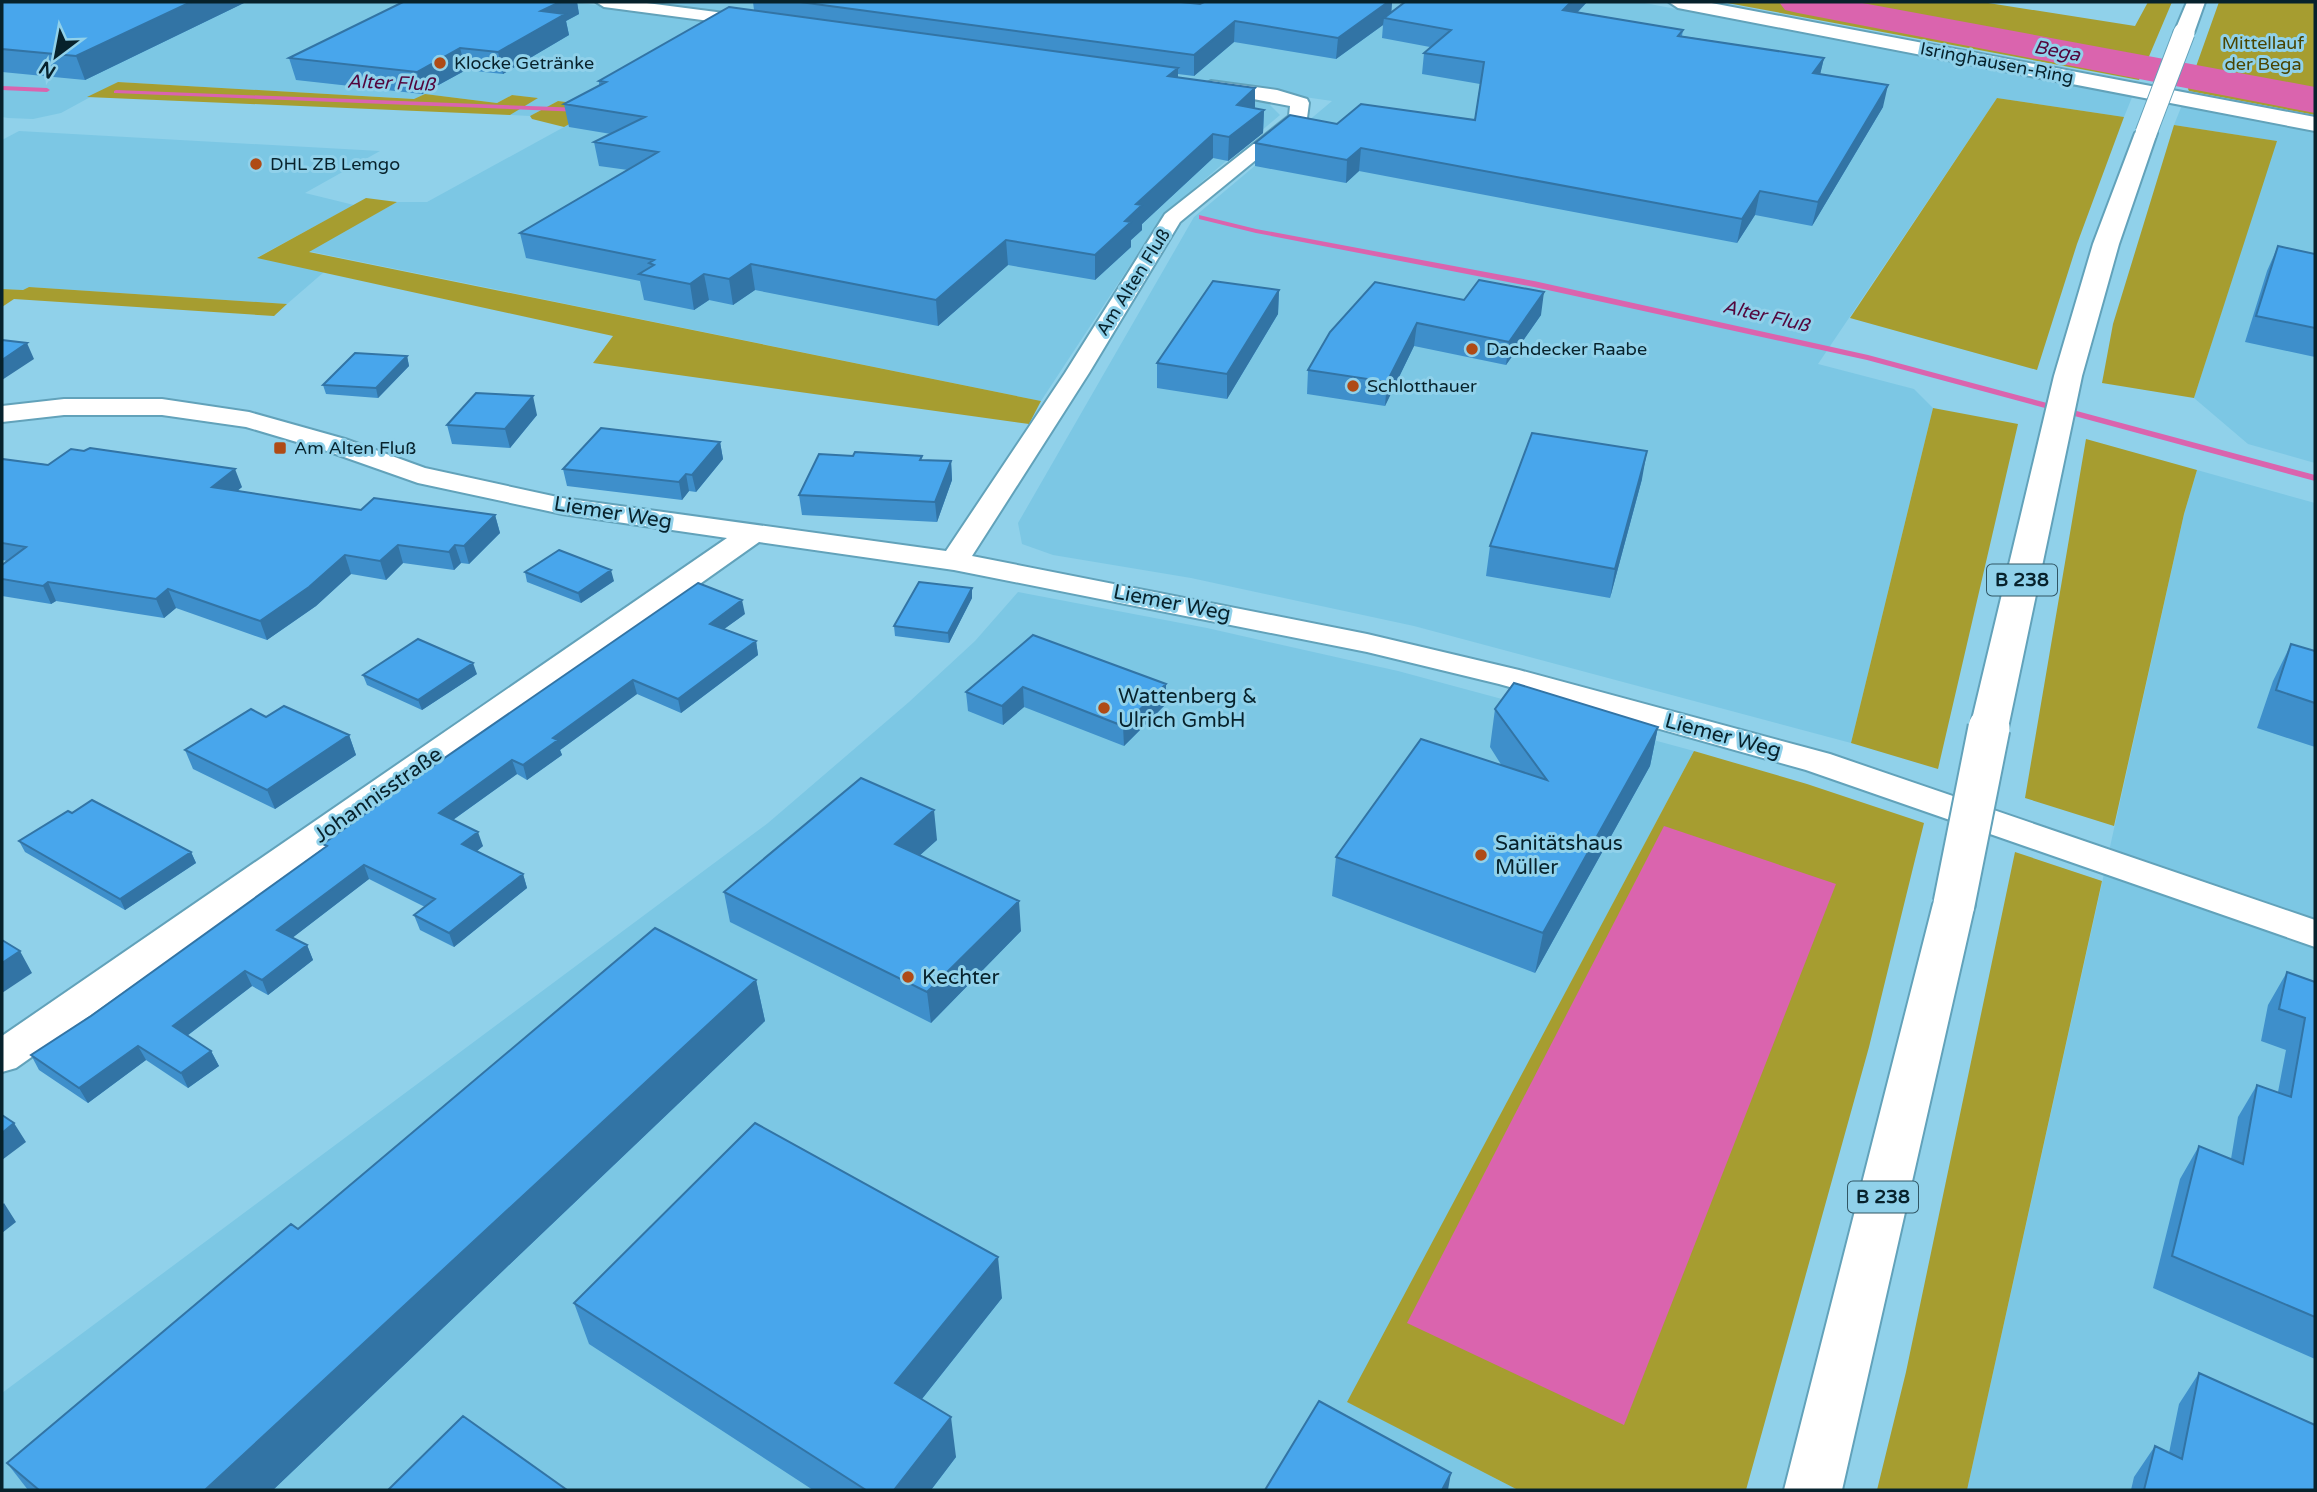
<svg xmlns="http://www.w3.org/2000/svg" width="2317" height="1492" font-family="'Varela Round',sans-serif">
  <rect width="100%" height="100%" fill="#90d1ea"/>
  <path fill="#7cc7e4" d="M 2,2 L 573,2 L 1091,72 L 1265,100 L 1280,115 L 1163,215 L 1041,401 L 308,251 L 397,202 L 427,202 L 584,116 L 574,103 L 558,101 L 530,116 L 510,115 L 536,98 L 512,95 L 497,103 L 425,94 L 415,99 L 118,82 L 61,113 L 33,119 L 8,118 L 2,117 Z
    M 644,2 L 1639,2 L 2133,95 L 2124,117 L 1997,98 L 1818,364 L 1914,389 L 1933,408 L 1851,743 L 1414,626 L 1191,578 L 1053,555 L 1022,544 L 1018,523 L 1194,217 L 1332,101 Z
    M 2182,105 L 2315,130 L 2315,463 L 2248,444 L 2194,398 L 2276,141 L 2174,125 Z
    M 19,131 L 380,151 L 305,193 L 354,205 L 258,257 L 324,272 L 287,304 L 29,287 L 23,290 L 2,289 L 2,140 Z
    M 2197,470 L 2315,503 L 2315,1490 L 1967,1490 L 2184,514 Z
    M 1018,592 L 1207,628 L 1398,671 L 1694,751 L 1348,1402 L 1518,1490 L 2,1490 L 2,1393 L 768,823 L 909,702 L 975,641 Z"/>
  <path fill="#a69d30" d="M 1722,2 L 1982,2 L 2135,26 L 2148,2 L 2172,2 L 2139,80 Z
    M 2219,2 L 2315,2 L 2315,115 L 2189,91 L 2188,89 Z
    M 118,82 L 414,99 L 425,94 L 497,103 L 512,95 L 538,98 L 510,115 L 87,97 Z
    M 1997,98 L 2124,117 L 2077,244 L 2037,370 L 1850,318 Z
    M 558,101 L 574,103 L 584,116 L 564,127 L 532,119 L 530,116 Z
    M 2174,125 L 2277,141 L 2194,398 L 2102,383 L 2113,324 Z
    M 366,198 L 397,202 L 309,252 L 1041,401 L 1029,424 L 593,363 L 613,336 L 257,258 Z
    M 29,287 L 287,304 L 274,316 L 14,299 L 2,307 L 2,289 L 23,290 Z
    M 1933,408 L 2018,424 L 1938,769 L 1851,743 Z
    M 2086,439 L 2197,470 L 2184,514 L 2114,826 L 2025,798 Z
    M 1694,751 L 1807,784 L 1924,823 L 1869,1047 L 1746,1490 L 1518,1490 L 1347,1402 Z
    M 2015,852 L 2102,881 L 1967,1490 L 1877,1490 L 1906,1372 Z"/>
  <path fill="#da64ae" d="M 1664,826 L 1836,884 L 1624,1425 L 1407,1323 Z"/>
  <g fill="none" stroke-linecap="round" stroke-linejoin="round">
    <path fill="#da64ae" fill-rule="evenodd" d="M 2,86 L 47,88 L 50,90 L 47,92 L 2,90 Z
      M 116,90 L 582,108 L 585,110 L 582,112 L 114,93 L 114,91 Z
      M 1199,215 L 1256,229 L 1534,281 L 1868,355 L 2315,475 L 2315,481 L 1867,360 L 1534,287 L 1256,233 L 1199,219 Z"/>
    <path fill="#da64ae" fill-rule="evenodd" d="M 1779,2 L 1857,2 L 2315,87 L 2315,113 L 1798,13 L 1785,10 Z"/>
    <defs>
      <path id="minor" d="M 596,2 L 639,2 L 755,17 L 763,22 L 755,27 L 604,7 Z
        M 1211,81 L 1277,90 L 1307,99 L 1309,103 L 1307,118 L 1180,222 L 1089,373 L 972,556 L 1367,634 L 1519,670 L 1830,754 L 2315,920 L 2315,947 L 1806,770 L 1499,684 L 1367,652 L 954,570 L 759,542 L 16,1068 L 2,1072 L 2,1036 L 727,538 L 562,514 L 418,483 L 327,451 L 246,427 L 162,415 L 64,415 L 2,422 L 2,406 L 64,399 L 162,399 L 249,412 L 345,439 L 425,468 L 562,498 L 946,551 L 1065,373 L 1165,214 L 1289,116 L 1290,106 L 1205,90 L 1202,86 Z"/>
      <path id="tertiary" d="M 1669,2 L 1706,2 L 2315,117 L 2315,131 L 1678,8 Z"/>
      <path id="primary" d="M 2187,2 L 2205,2 L 2194,33 L 2184,39 L 2174,33 Z
        M 2146,126 L 2157,133 L 2119,244 L 2082,376 L 2008,728 L 2002,736 L 1989,740 L 1976,736 L 1970,728 L 2054,376 L 2093,244 L 2135,133 Z
        M 1954,889 L 1969,893 L 1975,904 L 1842,1490 L 1784,1490 L 1933,904 L 1939,893 Z"/>
    </defs>
    <use href="#minor" stroke="#62a2ba" stroke-width="4"/>
    <use href="#tertiary" stroke="#62a2ba" stroke-width="4"/>
    <use href="#primary" stroke="#62a2ba" stroke-width="4"/>
    <use href="#minor" fill="#fff" fill-rule="evenodd"/>
    <use href="#tertiary" fill="#fff" fill-rule="evenodd"/>
    <use href="#primary" fill="#fff" fill-rule="evenodd"/>
    <defs>
      <path id="primary-bridge-far1" d="M 2146,133 L 2184,33"/>
      <path id="primary-bridge" d="M 1954,904 L 1989,728"/>
    </defs>
    <use href="#primary-bridge-far1" stroke="#62a2ba" stroke-width="23" stroke-linecap="butt"/>
    <use href="#primary-bridge" stroke="#62a2ba" stroke-width="45" stroke-linecap="butt"/>
    <use href="#primary-bridge-far1" stroke="#fff" stroke-width="21"/>
    <use href="#primary-bridge" stroke="#fff" stroke-width="41"/>
  </g>
  <path fill="#3e8fcb" d="M 2,2 L 246,2 L 85,80 L 2,72 Z
    M 398,2 L 577,2 L 579,14 L 566,21 L 569,35 L 503,74 L 466,70 L 422,94 L 296,80 L 289,58 L 399,4 Z
    M 753,2 L 1181,2 L 1200,4 L 1204,2 L 1392,2 L 1391,12 L 1405,2 L 1587,2 L 1578,12 L 1683,30 L 1682,36 L 1824,58 L 1820,74 L 1883,107 L 1812,226 L 1755,215 L 1737,243 L 1359,171 L 1346,183 L 1255,166 L 1255,143 L 1337,124 L 1475,120 L 1480,84 L 1422,74 L 1424,53 L 1430,47 L 1382,38 L 1383,25 L 1336,59 L 1234,42 L 1194,76 L 1178,74 L 1178,77 L 1255,109 L 1264,110 L 1263,133 L 1228,161 L 1213,158 L 1142,224 L 1142,230 L 1131,240 L 1131,247 L 1095,280 L 1008,265 L 938,326 L 755,290 L 733,305 L 709,300 L 694,310 L 644,300 L 640,281 L 526,258 L 520,233 L 628,170 L 599,166 L 594,142 L 611,134 L 569,127 L 564,104 L 599,86 L 599,81 L 754,10 Z
    M 2278,246 L 2315,254 L 2315,357 L 2245,342 L 2267,271 Z
    M 1375,282 L 1541,315 L 1506,365 L 1414,346 L 1385,406 L 1307,394 L 1308,370 Z
    M 1279,290 L 1278,314 L 1227,399 L 1157,388 L 1157,363 Z
    M 407,356 L 409,366 L 378,398 L 326,394 L 323,385 Z
    M 537,415 L 510,448 L 452,444 L 447,425 Z
    M 720,442 L 723,459 L 696,492 L 689,491 L 682,500 L 567,486 L 563,469 Z
    M 2,459 L 242,487 L 237,491 L 361,510 L 495,515 L 500,533 L 469,564 L 461,563 L 454,570 L 403,563 L 386,580 L 351,574 L 316,606 L 267,640 L 176,608 L 164,618 L 56,601 L 51,604 L 2,596 L 2,565 L 7,561 L 2,560 Z
    M 922,460 L 951,461 L 952,480 L 937,522 L 802,515 L 799,495 Z
    M 1642,479 L 1610,598 L 1486,576 L 1490,546 Z
    M 525,572 L 614,581 L 581,603 L 527,582 Z
    M 972,588 L 972,598 L 949,643 L 895,636 L 894,626 Z
    M 745,614 L 724,629 L 756,641 L 758,655 L 681,713 L 637,694 L 560,750 L 562,755 L 527,780 L 517,774 L 453,820 L 483,846 L 477,851 L 523,874 L 527,888 L 454,947 L 420,930 L 414,915 L 425,907 L 369,879 L 292,938 L 307,945 L 313,960 L 268,995 L 252,986 L 187,1036 L 211,1051 L 219,1066 L 188,1088 L 146,1060 L 88,1103 L 39,1070 L 31,1055 L 91,1016 L 325,847 L 323,844 Z
    M 1033,635 L 1166,684 L 1166,704 L 1124,746 L 1024,707 L 1003,725 L 968,711 L 966,692 Z
    M 2291,644 L 2315,651 L 2315,747 L 2257,728 L 2273,681 Z
    M 477,674 L 422,710 L 367,685 L 363,675 Z
    M 1495,709 L 1658,727 L 1650,766 L 1535,973 L 1332,896 L 1336,857 L 1502,766 L 1490,747 Z
    M 266,717 L 349,735 L 356,755 L 275,809 L 193,769 L 185,750 Z
    M 72,813 L 191,852 L 196,863 L 125,910 L 25,852 L 19,841 Z
    M 937,840 L 920,855 L 1021,931 L 931,1023 L 730,922 L 724,892 Z
    M 2287,972 L 2315,982 L 2315,1359 L 2153,1288 L 2180,1179 L 2199,1146 L 2231,1159 L 2238,1117 L 2257,1085 L 2278,1092 L 2286,1050 L 2261,1041 L 2268,1005 Z
    M 756,980 L 765,1021 L 273,1490 L 28,1490 L 7,1463 L 298,1229 Z
    M 1002,1298 L 922,1399 L 956,1457 L 931,1490 L 813,1490 L 589,1344 L 574,1303 Z
    M 2199,1373 L 2315,1490 L 2131,1490 L 2134,1477 L 2155,1446 L 2169,1453 L 2179,1404 Z"/>
  <path fill="#3274a5" d="M 191,2 L 246,2 L 85,80 L 76,56 Z
    M 541,2 L 577,2 L 579,14 L 566,21 L 569,35 L 503,74 L 498,52 L 541,11 Z
    M 1388,2 L 1392,2 L 1391,19 L 1384,18 L 1383,25 L 1336,59 L 1338,38 Z
    M 1571,2 L 1587,2 L 1560,30 L 1563,10 Z
    M 1235,21 L 1234,42 L 1194,76 L 1194,55 Z
    M 460,48 L 466,70 L 422,94 L 417,72 Z
    M 1824,58 L 1819,79 L 1813,73 Z
    M 1178,68 L 1178,90 L 1168,76 Z
    M 1888,85 L 1883,107 L 1812,226 L 1818,202 Z
    M 1255,88 L 1255,111 L 1237,105 Z
    M 1264,110 L 1263,133 L 1228,161 L 1229,137 Z
    M 1213,134 L 1213,158 L 1142,224 L 1142,230 L 1131,240 L 1131,247 L 1095,280 L 1095,255 L 1125,221 L 1136,204 Z
    M 1361,148 L 1359,171 L 1346,183 L 1347,160 Z
    M 1760,191 L 1755,215 L 1737,243 L 1742,219 Z
    M 1006,240 L 1008,265 L 938,326 L 936,300 Z
    M 751,264 L 755,290 L 733,305 L 729,279 Z
    M 704,274 L 709,300 L 694,310 L 690,284 Z
    M 1279,290 L 1278,314 L 1227,399 L 1227,374 Z
    M 1544,292 L 1541,315 L 1506,365 L 1509,342 Z
    M 1417,323 L 1414,346 L 1385,406 L 1387,382 Z
    M 27,343 L 34,359 L 2,380 L 2,360 Z
    M 407,356 L 409,366 L 378,398 L 376,388 Z
    M 533,396 L 537,415 L 510,448 L 505,429 Z
    M 720,442 L 723,459 L 696,492 L 692,475 Z
    M 1647,451 L 1642,479 L 1610,598 L 1615,569 Z
    M 951,461 L 952,480 L 937,522 L 935,502 Z
    M 235,469 L 242,487 L 219,505 L 212,487 Z
    M 686,474 L 689,491 L 682,500 L 679,482 Z
    M 495,515 L 500,533 L 469,564 L 464,546 Z
    M 398,545 L 403,563 L 386,580 L 380,561 Z
    M 455,545 L 461,563 L 454,570 L 449,552 Z
    M 345,555 L 351,574 L 316,606 L 267,640 L 260,621 Z
    M 611,570 L 614,581 L 581,603 L 578,593 Z
    M 48,582 L 56,601 L 51,604 L 43,586 Z
    M 972,588 L 972,598 L 949,643 L 948,633 Z
    M 168,589 L 176,608 L 164,618 L 156,599 Z
    M 742,600 L 745,614 L 713,637 L 710,624 Z
    M 756,641 L 758,655 L 681,713 L 678,699 Z
    M 473,663 L 477,674 L 422,710 L 418,700 Z
    M 633,680 L 637,694 L 560,750 L 562,755 L 527,780 L 523,765 L 553,738 Z
    M 1166,684 L 1166,704 L 1124,746 L 1123,726 Z
    M 1023,687 L 1024,707 L 1003,725 L 1002,706 Z
    M 1658,727 L 1650,766 L 1535,973 L 1543,933 Z
    M 349,735 L 356,755 L 275,809 L 267,790 Z
    M 512,760 L 517,774 L 443,827 L 439,813 Z
    M 934,810 L 937,840 L 899,874 L 895,844 Z
    M 478,832 L 483,846 L 467,859 L 462,844 Z
    M 191,852 L 196,863 L 125,910 L 120,899 Z
    M 364,865 L 369,879 L 283,945 L 277,930 Z
    M 523,874 L 527,888 L 454,947 L 449,933 Z
    M 1019,901 L 1021,931 L 931,1023 L 927,992 Z
    M 307,945 L 313,960 L 268,995 L 262,980 Z
    M 20,951 L 32,973 L 2,993 L 2,963 Z
    M 245,971 L 252,986 L 180,1041 L 173,1026 Z
    M 756,980 L 765,1021 L 273,1490 L 205,1490 Z
    M 138,1046 L 146,1060 L 88,1103 L 79,1088 Z
    M 211,1051 L 219,1066 L 188,1088 L 181,1073 Z
    M 14,1123 L 26,1142 L 2,1160 L 2,1133 Z
    M 4,1203 L 16,1222 L 2,1233 L 2,1205 Z
    M 998,1257 L 1002,1298 L 902,1424 L 895,1383 Z
    M 951,1417 L 956,1457 L 931,1490 L 894,1490 Z
    M 1451,1473 L 1448,1490 L 1442,1490 Z"/>
  <path fill="#48a6ec" stroke="#3274a5" stroke-width="2" d="M 2,2 L 191,2 L 76,56 L 2,49 Z
    M 403,2 L 560,2 L 541,11 L 565,14 L 498,52 L 460,48 L 417,72 L 289,58 Z
    M 800,2 L 1181,2 L 1200,4 L 1204,2 L 1388,2 L 1338,38 L 1235,21 L 1194,55 Z
    M 1405,2 L 1571,2 L 1563,10 L 1683,30 L 1678,36 L 1824,58 L 1813,73 L 1888,85 L 1818,202 L 1760,191 L 1742,219 L 1361,148 L 1347,160 L 1255,143 L 1290,115 L 1337,124 L 1361,104 L 1475,120 L 1484,62 L 1424,53 L 1451,30 L 1384,18 Z
    M 729,7 L 1178,68 L 1168,76 L 1255,88 L 1237,105 L 1264,110 L 1229,137 L 1213,134 L 1136,204 L 1142,205 L 1125,221 L 1131,222 L 1095,255 L 1006,240 L 936,300 L 751,264 L 729,279 L 704,274 L 690,284 L 639,274 L 654,265 L 649,263 L 654,260 L 520,233 L 658,152 L 594,142 L 645,117 L 564,104 L 606,82 L 599,81 Z
    M 2278,246 L 2315,254 L 2315,328 L 2256,316 Z
    M 1479,280 L 1544,292 L 1509,342 L 1417,323 L 1387,382 L 1308,370 L 1330,332 L 1375,282 L 1464,300 Z
    M 1213,281 L 1279,290 L 1227,374 L 1157,363 Z
    M 2,340 L 27,343 L 2,360 Z
    M 355,353 L 407,356 L 376,388 L 323,385 Z
    M 476,393 L 533,396 L 505,429 L 447,425 Z
    M 601,428 L 720,442 L 692,475 L 686,474 L 679,482 L 563,469 Z
    M 1532,433 L 1647,451 L 1615,569 L 1490,546 Z
    M 90,448 L 235,469 L 212,487 L 361,510 L 374,498 L 495,515 L 464,546 L 455,545 L 449,552 L 398,545 L 380,561 L 345,555 L 309,587 L 260,621 L 168,589 L 156,599 L 48,582 L 43,586 L 2,579 L 2,565 L 26,547 L 2,543 L 2,459 L 48,465 L 71,449 L 84,451 Z
    M 855,452 L 922,456 L 920,460 L 951,461 L 935,502 L 799,495 L 819,454 L 853,456 Z
    M 559,550 L 611,570 L 578,593 L 525,572 Z
    M 919,582 L 972,588 L 948,633 L 894,626 Z
    M 698,583 L 742,600 L 710,624 L 756,641 L 678,699 L 633,680 L 553,738 L 558,740 L 523,765 L 512,760 L 439,813 L 478,832 L 462,844 L 523,874 L 449,933 L 414,915 L 435,899 L 364,865 L 277,930 L 307,945 L 262,980 L 245,971 L 173,1026 L 211,1051 L 181,1073 L 138,1046 L 79,1088 L 31,1055 L 91,1016 L 327,846 L 323,844 L 401,788 Z
    M 1033,635 L 1166,684 L 1123,726 L 1023,687 L 1002,706 L 966,692 Z
    M 418,639 L 473,663 L 418,700 L 363,675 Z
    M 2291,644 L 2315,651 L 2315,703 L 2276,690 Z
    M 1514,683 L 1658,727 L 1543,933 L 1336,857 L 1421,739 L 1547,780 L 1495,709 Z
    M 284,706 L 349,735 L 267,790 L 185,750 L 251,709 L 266,717 Z
    M 861,778 L 934,810 L 895,844 L 1019,901 L 927,992 L 724,892 Z
    M 92,800 L 191,852 L 120,899 L 19,841 L 68,811 L 72,813 Z
    M 655,928 L 756,980 L 205,1490 L 39,1490 L 7,1463 L 291,1224 L 298,1229 Z
    M 2,940 L 20,951 L 2,963 Z
    M 2287,972 L 2315,982 L 2315,1317 L 2172,1256 L 2199,1146 L 2243,1164 L 2257,1085 L 2291,1097 L 2305,1018 L 2279,1009 Z
    M 2,1115 L 14,1123 L 2,1133 Z
    M 755,1123 L 998,1257 L 895,1383 L 951,1417 L 894,1490 L 866,1490 L 574,1303 Z
    M 2199,1373 L 2315,1425 L 2315,1490 L 2144,1490 L 2155,1446 L 2182,1459 Z
    M 1319,1401 L 1451,1473 L 1442,1490 L 1265,1490 Z
    M 463,1416 L 567,1490 L 388,1490 Z"/>
  <g fill="#af4b16" stroke="#90d1ea" stroke-width="2.5">
    <circle cx="440" cy="63" r="7"/>
    <circle cx="256" cy="164" r="7"/>
    <circle cx="1472" cy="349" r="7"/>
    <circle cx="1353" cy="386" r="7"/>
    <rect x="273" y="441" width="14" height="14" rx="3.5"/>
    <circle cx="1104" cy="708" r="7"/>
    <circle cx="1481" cy="855" r="7"/>
    <circle cx="908" cy="977" r="7"/>
  </g>
  <g text-anchor="middle" dominant-baseline="central" stroke-width="6" stroke-linejoin="round" paint-order="stroke">
    <g font-size="18" fill="#4a4401" stroke="#90d1ea">
      <text x="2263" y="43">Mittellauf<tspan x="2263" dy="21">der Bega</tspan></text>
    </g>
    <g font-size="18" fill="#07222c" stroke="#90d1ea" text-anchor="start">
      <text x="454" y="63">Klocke Getränke</text>
      <text x="270" y="164">DHL ZB Lemgo</text>
      <text x="1486" y="349">Dachdecker Raabe</text>
      <text x="1367" y="386">Schlotthauer</text>
      <text x="294" y="448">Am Alten Fluß</text>
    </g>
    <g font-size="18" fill="#07222c" stroke="#90d1ea">
      <text transform="translate(1997 63) rotate(11)">Isringhausen-Ring</text>
      <text transform="translate(1133 282) rotate(-58)">Am Alten Fluß</text>
    </g>
    <g font-size="19" font-style="italic" fill="#53063c" stroke="#90d1ea">
      <text transform="translate(2057 51) rotate(11)">Bega</text>
      <text transform="translate(391 83) rotate(2)">Alter Fluß</text>
      <text transform="translate(1766 316) rotate(13)">Alter Fluß</text>
    </g>
    <g fill="#90d1ea" stroke="#305665" stroke-width="2">
      <rect x="1987" y="564.5" width="70" height="31" rx="5"/>
      <rect x="1848" y="1181.5" width="70" height="31" rx="5"/>
    </g>
    <g font-size="19" font-weight="bold" fill="#07222c">
      <text x="2022" y="580">B 238</text>
      <text x="1883" y="1197">B 238</text>
    </g>
    <g font-size="21" fill="#07222c" stroke="#90d1ea">
      <text transform="translate(613 513) rotate(9)">Liemer Weg</text>
      <text transform="translate(1172 603) rotate(11)">Liemer Weg</text>
      <text transform="translate(1723 736) rotate(15)">Liemer Weg</text>
      <text transform="translate(378 795) rotate(-35)">Johannisstraße</text>
    </g>
    <g font-size="21" fill="#07222c" stroke="#90d1ea" text-anchor="start">
      <text x="1118" y="696">Wattenberg &amp;<tspan x="1118" dy="24">Ulrich GmbH</tspan></text>
      <text x="1495" y="843">Sanitätshaus<tspan x="1495" dy="24">Müller</tspan></text>
      <text x="922" y="977">Kechter</text>
    </g>
  </g>
  <rect width="2317" height="1492" fill="none" stroke="#07222c" stroke-width="7"/>
  <g transform="translate(56 56) rotate(212)" stroke="#90d1ea" stroke-width="5" paint-order="stroke">
  <path d="M0-5L12 26L0 18L-12 26Z" fill="#07222c"/>
  <text y="-10" font-size="19" font-weight="bold" text-anchor="middle" fill="#07222c">N</text>
  </g>
</svg>
